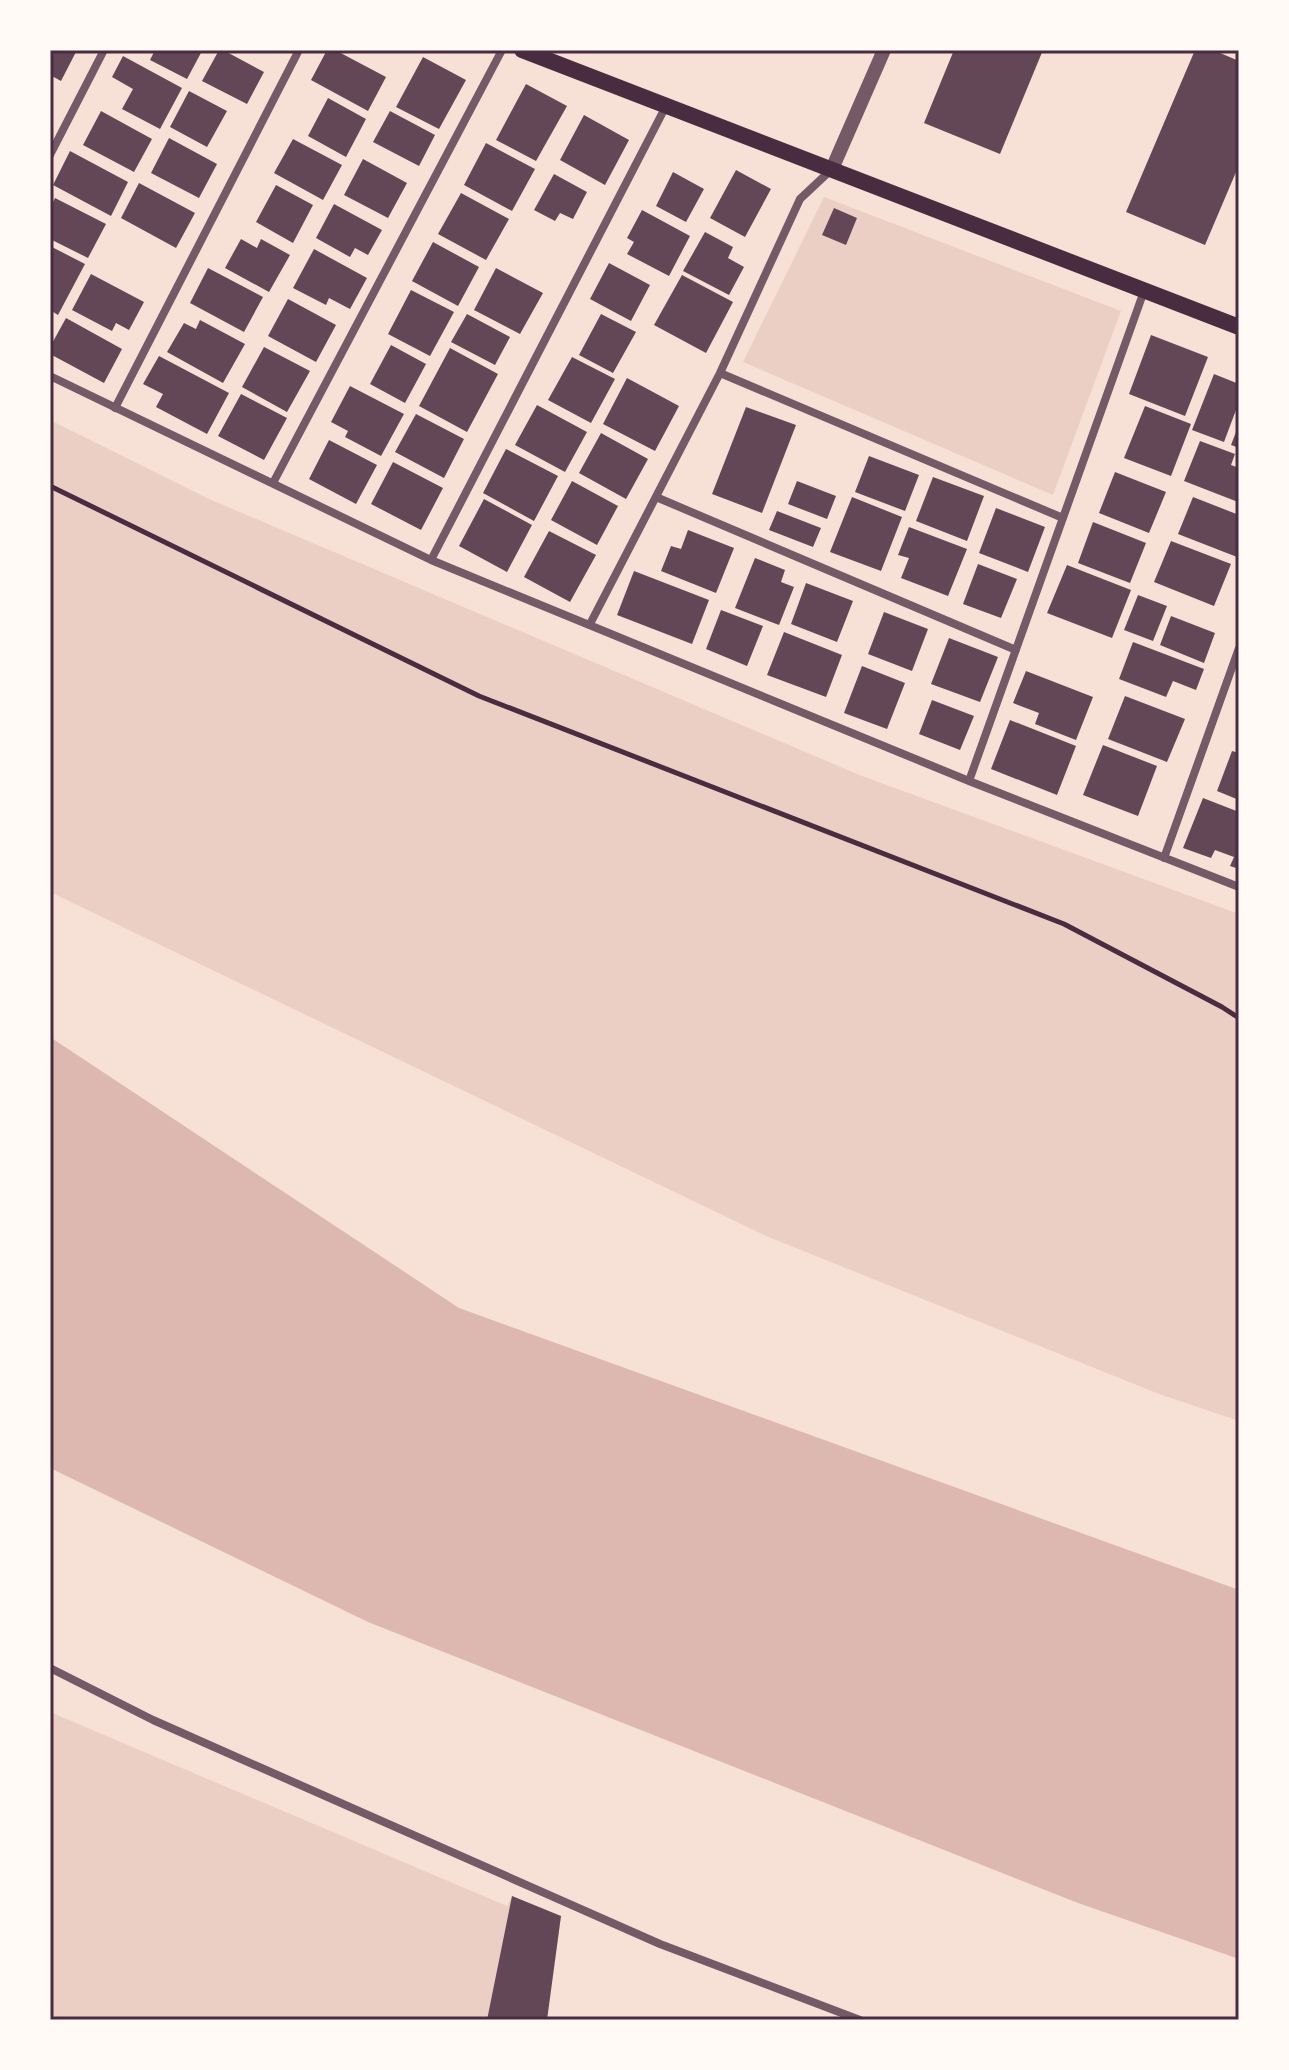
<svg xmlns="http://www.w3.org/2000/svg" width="1289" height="2070" font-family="Montserrat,sans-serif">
  <rect width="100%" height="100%" fill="#f7e1d7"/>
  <path fill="#ebcfc5" d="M 824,197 L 1121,311 L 1053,495 L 743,362 Z
    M 50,420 L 209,499 L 862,776 L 1239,914 L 1239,1421 L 1159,1394 L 766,1236 L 50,892 Z
    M 50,1712 L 507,1906 L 512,1896 L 561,1916 L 547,2020 L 50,2020 Z"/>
  <path fill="#dcb8b0" d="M 50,1037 L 459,1308 L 1239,1590 L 1239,1959 L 1078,1903 L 368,1622 L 50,1468 Z"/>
  <path fill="#644757" d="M 50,50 L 77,50 L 61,81 L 50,75 Z
    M 155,50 L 200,50 L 202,51 L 187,79 L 150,60 Z
    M 219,50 L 223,50 L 264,72 L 247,104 L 202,81 Z
    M 327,50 L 335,50 L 386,77 L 368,111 L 311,80 Z
    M 954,50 L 1043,50 L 1000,154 L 924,123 Z
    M 1195,50 L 1213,50 L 1239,61 L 1239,165 L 1205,245 L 1126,212 Z
    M 123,56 L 182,88 L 160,129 L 122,109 L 133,89 L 112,77 Z
    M 423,57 L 466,80 L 439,129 L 396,107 Z
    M 526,84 L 567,106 L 536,161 L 496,140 Z
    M 189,91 L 227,111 L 207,147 L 170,127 Z
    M 328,98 L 366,119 L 346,157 L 308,136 Z
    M 101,111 L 152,139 L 134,172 L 83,145 Z
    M 390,111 L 435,135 L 419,166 L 373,142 Z
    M 584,115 L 629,140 L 605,185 L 560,160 Z
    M 169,138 L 217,164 L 199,198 L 151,173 Z
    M 293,139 L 342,165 L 323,200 L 274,173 Z
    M 486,143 L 535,169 L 512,211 L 464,185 Z
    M 70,151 L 128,182 L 111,216 L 53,185 Z
    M 363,159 L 407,183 L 388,218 L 344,195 Z
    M 736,170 L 771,189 L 745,237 L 710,218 Z
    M 673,172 L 704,189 L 686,222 L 656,206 Z
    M 554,174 L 587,192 L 573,219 L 560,213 L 555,221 L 534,210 Z
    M 139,183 L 195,213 L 176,248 L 121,218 Z
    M 276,185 L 313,205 L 293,243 L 256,222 Z
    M 461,193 L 509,219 L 486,260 L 438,234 Z
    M 55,198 L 106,224 L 88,258 L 50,239 L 50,208 Z
    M 334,204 L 382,230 L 368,255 L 355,248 L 350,257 L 316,238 Z
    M 834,208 L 857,218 L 846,245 L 822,235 Z
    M 642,210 L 690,236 L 669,276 L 627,254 L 634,242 L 627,238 Z
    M 705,232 L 733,247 L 728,258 L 744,267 L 729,295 L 683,271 Z
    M 241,239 L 257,248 L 261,239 L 290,255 L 269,292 L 225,268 Z
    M 433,242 L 479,267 L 458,306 L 412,281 Z
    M 50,246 L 85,264 L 58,315 L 50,310 Z
    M 314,249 L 367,278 L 350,309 L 329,298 L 326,305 L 293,288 Z
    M 609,263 L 650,285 L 631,321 L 590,299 Z
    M 208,268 L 263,297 L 244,332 L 190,303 Z
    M 496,268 L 543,293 L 520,334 L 474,310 Z
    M 91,274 L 144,302 L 129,330 L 116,323 L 112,331 L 72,310 Z
    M 682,275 L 733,302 L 706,353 L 654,325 Z
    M 411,290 L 454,312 L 430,356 L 388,334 Z
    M 288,299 L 336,325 L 316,362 L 268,336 Z
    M 467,314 L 510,337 L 495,365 L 451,342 Z
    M 601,314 L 636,332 L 613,373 L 579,355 Z
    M 66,318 L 122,349 L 104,383 L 50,354 L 50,347 Z
    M 200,320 L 245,344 L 223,383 L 167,352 L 184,323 L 196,329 Z
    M 1151,335 L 1208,357 L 1185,416 L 1129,394 Z
    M 391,345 L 426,364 L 405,403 L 370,384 Z
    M 264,347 L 310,371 L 287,412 L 242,387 Z
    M 450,348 L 498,374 L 467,432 L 419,406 Z
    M 159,356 L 229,393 L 207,434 L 156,407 L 163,394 L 143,384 Z
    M 572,357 L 615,379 L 591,423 L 548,400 Z
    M 1214,374 L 1239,384 L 1239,402 L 1224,442 L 1192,430 Z
    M 627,378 L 679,406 L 655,451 L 603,424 Z
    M 350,386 L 404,414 L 381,456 L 345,437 L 348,431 L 331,422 Z
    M 241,394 L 287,418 L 264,460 L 218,436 Z
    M 537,405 L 587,432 L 565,472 L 515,445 Z
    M 1145,406 L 1191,424 L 1171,476 L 1124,458 Z
    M 746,407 L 796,425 L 762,513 L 712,494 Z
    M 416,414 L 464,439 L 444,478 L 395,452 Z
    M 1239,424 L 1239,448 L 1231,445 Z
    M 601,433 L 648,459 L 626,499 L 579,473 Z
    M 329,440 L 377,465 L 356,504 L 309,479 Z
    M 1200,441 L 1235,454 L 1231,465 L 1239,468 L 1238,502 L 1184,481 Z
    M 506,449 L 558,476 L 534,521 L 483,493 Z
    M 869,456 L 919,475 L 905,511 L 855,492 Z
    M 393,462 L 443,488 L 421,530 L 371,504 Z
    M 1115,472 L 1166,492 L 1149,533 L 1099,513 Z
    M 933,477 L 984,496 L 967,541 L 916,521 Z
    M 572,481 L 618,506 L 597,545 L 551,520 Z
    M 797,481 L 836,496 L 827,519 L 788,504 Z
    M 852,497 L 902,517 L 881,571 L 830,552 Z
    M 1193,497 L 1239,515 L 1239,553 L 1237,557 L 1178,534 Z
    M 484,499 L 532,525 L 507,572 L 459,546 Z
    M 996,508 L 1045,527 L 1028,572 L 979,553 Z
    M 777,511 L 821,528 L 813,547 L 769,530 Z
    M 1093,522 L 1146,543 L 1130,583 L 1078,563 Z
    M 909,527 L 967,549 L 948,596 L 901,578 L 909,558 L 898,555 Z
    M 688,530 L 734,548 L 716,593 L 661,571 L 671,546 L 681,549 Z
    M 549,531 L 596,555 L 570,602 L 524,577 Z
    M 1171,541 L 1231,564 L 1214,606 L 1154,582 Z
    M 755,558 L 785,570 L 781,582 L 794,587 L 779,625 L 735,608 Z
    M 978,564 L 1017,579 L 1001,618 L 963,604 Z
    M 1067,565 L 1131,590 L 1112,638 L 1047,613 Z
    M 634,571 L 709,600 L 692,644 L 617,615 Z
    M 806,583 L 853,601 L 837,642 L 791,624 Z
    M 1138,595 L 1167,606 L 1153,641 L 1124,630 Z
    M 721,610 L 763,626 L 747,666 L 706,649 Z
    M 884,612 L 928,629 L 912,671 L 868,654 Z
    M 1171,616 L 1215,633 L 1204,663 L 1160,645 Z
    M 784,632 L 842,655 L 826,697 L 767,675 Z
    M 949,638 L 998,657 L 980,702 L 931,684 Z
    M 1133,642 L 1204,669 L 1196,690 L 1173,681 L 1166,697 L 1119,679 Z
    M 862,666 L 905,683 L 887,729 L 844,713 Z
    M 1026,671 L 1093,697 L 1076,740 L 1035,724 L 1039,713 L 1013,703 Z
    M 1125,696 L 1185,719 L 1167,762 L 1108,739 Z
    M 932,700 L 974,716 L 960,750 L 919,734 Z
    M 1010,720 L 1076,746 L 1057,795 L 991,769 Z
    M 1103,745 L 1157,766 L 1138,816 L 1083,795 Z
    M 1232,751 L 1239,753 L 1239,800 L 1217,791 Z
    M 1203,798 L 1239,812 L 1239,869 L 1230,866 L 1234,857 L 1215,850 L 1211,858 L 1183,848 Z
    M 512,1896 L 561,1916 L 547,2020 L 487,2020 Z"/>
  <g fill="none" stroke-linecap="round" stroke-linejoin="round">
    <path stroke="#4a2c40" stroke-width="5" d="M 50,486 L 479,696 L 1064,924 L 1222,1007 L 1239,1018"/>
    <path stroke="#755966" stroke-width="8" d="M 50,155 L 104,50
      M 720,373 L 1063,518
      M 50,376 L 431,560 L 969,781 L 1239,887
      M 115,408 L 299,50
      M 273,483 L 502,50
      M 656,497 L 1016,650
      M 431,560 L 666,106
      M 590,624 L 720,373 L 800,199 L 832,169
      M 969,781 L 1144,291
      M 1164,858 L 1239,648
      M 50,1668 L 153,1720 L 660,1944 L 860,2020"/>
    <path stroke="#755966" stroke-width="14" d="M 832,169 L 884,50"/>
    <path stroke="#4a2c40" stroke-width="16" d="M 522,50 L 1239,327"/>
  </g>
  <rect width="1289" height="2070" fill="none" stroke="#fffaf5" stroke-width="104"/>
  <rect x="52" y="52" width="1185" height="1966" fill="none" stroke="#4a2c40" stroke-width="3"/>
</svg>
